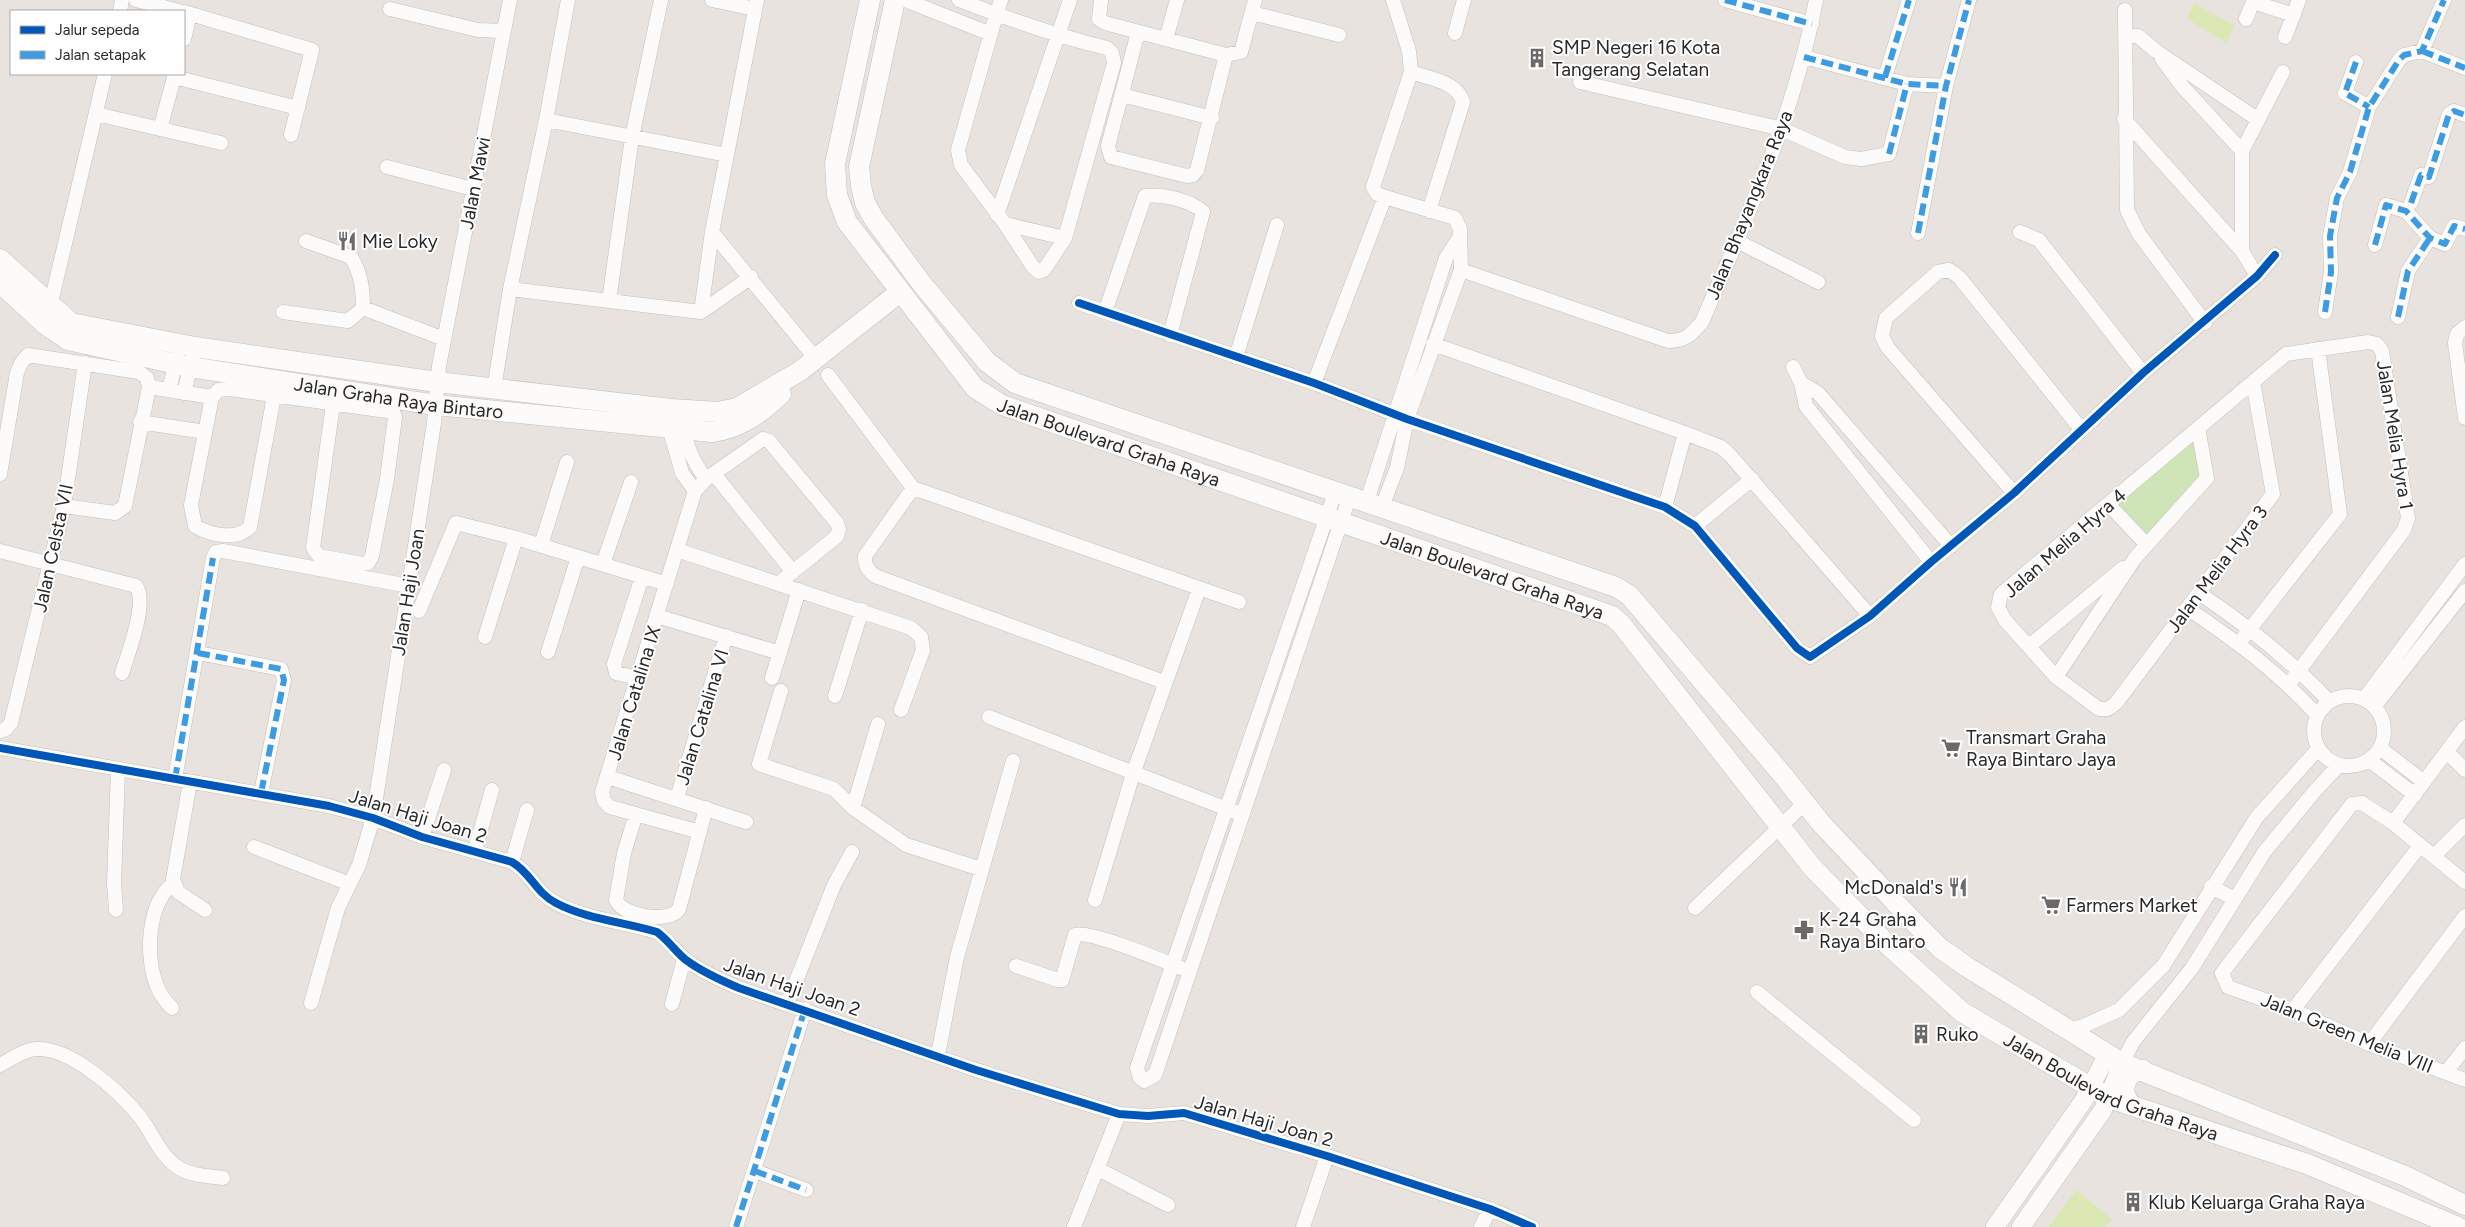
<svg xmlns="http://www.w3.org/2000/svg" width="2465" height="1227" font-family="Figtree,sans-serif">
  <rect width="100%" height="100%" fill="#e8e3df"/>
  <path fill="#cfe4b7" d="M 2188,442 L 2195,442 L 2201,476 L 2148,539 L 2113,506 Z"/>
  <path fill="#dbe8b4" d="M 2194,3 L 2234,25 L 2226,43 L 2186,18 Z
    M 2076,1190 L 2112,1219 L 2105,1227 L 2049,1227 Z"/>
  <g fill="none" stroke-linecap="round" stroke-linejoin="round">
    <defs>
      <path id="minor" d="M 136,0 L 179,11
        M 712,0 L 755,9
        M 905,0 L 991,34
        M 959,0 C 1008,19 1056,36 1107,48 L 1112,53 L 1114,63 L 1065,238 L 1044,270 L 1039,272 L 1033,267 L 1005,224 L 961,165 L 958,150 L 996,15 L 1001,0
        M 1101,0 L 1099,19 L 1105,23 L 1226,55 L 1241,52 L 1255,0
        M 1725,0 L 1812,24
        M 390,9 L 478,30 L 504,31
        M 2125,10 L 2127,210 L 2139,234 L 2205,323
        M 120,11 L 122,0
        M 184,12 L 312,50 L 291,135
        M 1252,13 L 1339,35
        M 2246,19 L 2253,2 L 2294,15
        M 1138,32 L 1108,146 L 1111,157 L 1187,176 L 1193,175 L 1197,170 L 1226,55
        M 1455,33 L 1464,0
        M 2125,35 L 2138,36 L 2156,51 L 2257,119
        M 2285,37 L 2299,0
        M 184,39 L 190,14
        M 1166,39 L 1177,0
        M 2422,51 L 2465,68
        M 1804,57 L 1907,84 L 1946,86
        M 2162,59 L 2182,86 L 2242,151
        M 2356,62 L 2345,93 L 2369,107
        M 1411,72 C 1430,79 1457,81 1463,102 L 1429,211
        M 174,77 L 298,108
        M 1885,77 L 1909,0
        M 1580,82 L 1782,129 L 1845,157 L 1861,159 L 1889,154 L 1907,84
        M 1122,95 L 1212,118
        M 96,114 L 221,143
        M 2124,119 L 2242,251 L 2257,276
        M 546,120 L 727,155
        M 160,129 L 175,74
        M 387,167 L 473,189
        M 2411,203 L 2421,175 L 2429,177 L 2449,114 L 2454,111 L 2465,115
        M 997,215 L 1070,0
        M 1005,224 L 1065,238
        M 712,232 L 816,359
        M 2020,232 L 2039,240 L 2143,373
        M 1918,233 L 1946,86 L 1969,0
        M 306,241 L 351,257 C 361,273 363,289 363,308
        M 1737,241 L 1818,282
        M 2375,245 L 2386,205 L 2406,211 L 2430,238 L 2445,244 L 2454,226 L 2465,229
        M 2242,251 L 2242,151 L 2283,72
        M 1461,270 L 1668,341 C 1685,341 1691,335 1702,322 C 1747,217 1795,113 1816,0
        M 510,289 L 701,312 L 751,277
        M 609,301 L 632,137 L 661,0
        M 1079,303 L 1314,383 L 1407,419 L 1665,507 L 1695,526 L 1797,648 L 1810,657 L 1870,616 L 1931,562 L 2014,493 L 2143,373 L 2257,276 L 2275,255
        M 49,311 L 105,74
        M 283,312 L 348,321 L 363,308 L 444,339
        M 701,312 L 712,232 L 757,0
        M 1105,312 L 1145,196 C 1162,194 1191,200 1203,212 L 1170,335
        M 2325,312 L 2331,272 L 2330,236 L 2337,198 L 2350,172 L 2369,107 L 2399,60 L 2404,55 L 2422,51 L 2444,0
        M 2398,317 L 2408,271 L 2430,238
        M 2465,327 L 2457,334 L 2455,343 L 2465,418
        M 1433,344 L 1685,433 L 1721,447 L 1730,455 L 1870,616
        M 1236,357 L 1277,225
        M 1793,367 L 1801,383 L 1806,406 L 1931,562
        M 828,375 L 913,488 L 1239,602
        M 2253,382 L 2273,494 L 2116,703 L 2108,709 L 2099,709 L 2056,677 L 2005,620 L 1998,607 L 2001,594 L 2286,354 L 2368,342 L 2377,344 L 2382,351 L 2408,518 L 2404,530 L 2289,684
        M 1314,383 L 1385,197
        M 1801,383 L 1818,393 L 1951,546
        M 149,387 L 212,397
        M 494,389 L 510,289 L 546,120 L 568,0
        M 169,390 L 177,357
        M 184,393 L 195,347
        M 274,396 L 250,527 C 237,541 210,535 195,526 L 191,505 L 212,397 L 219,390 L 230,389 L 387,411 L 393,412 L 395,417 L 387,479 L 372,556 L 368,563 L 362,564 L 319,556 L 313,548 L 333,404
        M 670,420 L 669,427 L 682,473 L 695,491
        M 140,422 L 205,432
        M 685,422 C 683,442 695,464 706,479
        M 0,474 L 17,373 L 21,363 L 28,355 L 139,372 L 147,378 L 149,387 L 125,506 L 115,513 L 64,506
        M 714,474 L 793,572
        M 913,488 L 865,556 C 864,565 868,570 875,576 L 1164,682
        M 1335,493 L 1137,1068 L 1140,1078 L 1144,1081 L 1155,1075 L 1156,1072 L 1349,498
        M 2014,493 L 1888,348 L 1882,336 L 1886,318 L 1938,272 L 1949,270 L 1959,277 L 2081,429
        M 1366,504 L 1446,258 L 1459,238
        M 2108,504 L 2147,545
        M 1665,507 L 1685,433
        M 1381,509 L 1397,468 L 1407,419 L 1461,270 L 1460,229 L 1455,218 L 1385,197 L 1377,194 L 1373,187 L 1411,72 L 1409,51 L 1393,0
        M 1695,526 L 1752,479
        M 541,545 L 567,462
        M 677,550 L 911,628 L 921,637 L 923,650 L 901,710
        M 0,551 L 136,586 C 148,603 128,653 122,673
        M 603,564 L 631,482
        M 2199,593 C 2248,626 2288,658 2329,701
        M 2187,608 C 2236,641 2277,671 2317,715
        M 419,611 L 456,523 L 516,538 L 667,584
        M 657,616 L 780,653
        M 485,637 L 516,538
        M 2239,643 L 2340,514 L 2318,349
        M 2029,646 L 2123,568
        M 548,652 L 578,557
        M 198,653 L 281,669 L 284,680 L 261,793
        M 2056,677 L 2135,558 L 2207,478 L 2198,428
        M 638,678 L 616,673 L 614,664 L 642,577
        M 772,678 L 799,590
        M 781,691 L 759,764 L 834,789 L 853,808 L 906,845 L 981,869
        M2314 731a35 35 0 1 1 70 0a35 35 0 1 1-70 0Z
        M 835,696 L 862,610
        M 2364,699 L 2465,564
        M 2374,707 L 2465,591
        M 989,717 L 1235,812
        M 0,731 L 6,729 L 11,723 L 64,506 L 85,363
        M 0,748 L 329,806 L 373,818 L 422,837 L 512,862 C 532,874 535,892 556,903 C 586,919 624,922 657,932 C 668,940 675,951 686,960 C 702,972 720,980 739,988 L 976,1070 L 1119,1114 L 1148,1116 L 1184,1113 L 1327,1156 L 1490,1209 L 1532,1227
        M 2380,748 L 2424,782
        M 2447,752 L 2465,770
        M 2369,760 L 2415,795
        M 608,777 L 746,822
        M 175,779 L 213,558 L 216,552 L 223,551 L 409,586
        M 190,782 L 173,879 L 178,892 L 205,910
        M 677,798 L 726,636
        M 853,808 L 878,724
        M 636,814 L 624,853 L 616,900 C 622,916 669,924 679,909 L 706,808
        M 2393,823 L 2465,727
        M 700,832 L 610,807 L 604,801 L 602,792 L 695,491 L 706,479 L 763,439 L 769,441 L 837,523 L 839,529 L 837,536 L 779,583
        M 422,837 L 444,770
        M 254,847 L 350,884
        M 475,850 L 492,790
        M 2434,856 L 2465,825
        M 512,862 L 527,810
        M 2465,882 L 2393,823 L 2362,803 L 2352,804 L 2222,973 L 2228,987 L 2293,1010 L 2369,1044 L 2465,1080
        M 2211,887 L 2235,899
        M 1095,900 L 1133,774 L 1199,589
        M 1695,908 L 1805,803
        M 116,910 L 114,883 L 118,770
        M 1016,966 L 1058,980 L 1062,980 L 1075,935 C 1090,930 1163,961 1181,968
        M 1757,992 L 1914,1120
        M 311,1003 L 338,908 L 359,865 L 373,818 L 434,423 L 439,366 L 510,0
        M 672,1004 L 684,959
        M 787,1004 L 834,885 L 852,852
        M 172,1008 C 165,1001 160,995 157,986 C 145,957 147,903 174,883
        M 2293,1010 L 2419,847
        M 2068,1030 L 2083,1026 L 2119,1010 L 2163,966 L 2257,817 L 2318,749
        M 2369,1044 L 2465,916
        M 938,1055 L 957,957 L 1013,761
        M 2122,1063 L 2133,1042 L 2192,968 L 2265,851 L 2314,792 L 2339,765
        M 0,1065 C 10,1060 19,1053 30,1050 C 66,1042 119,1091 140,1117 C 153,1134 160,1156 179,1168 C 192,1176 208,1176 223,1178
        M 2446,1072 L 2465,1048
        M 1098,1169 L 1168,1205
        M 755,1171 L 806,1190
        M 736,1227 L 805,1009
        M 1074,1227 L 1119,1114
        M 1303,1227 L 1327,1156
        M 1481,1227 L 1490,1209"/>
      <path id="tertiary" d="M 1995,1227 L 2084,1100 L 2107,1055
        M 2021,1227 L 2103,1110 L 2122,1063"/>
      <g id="secondary">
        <path id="s1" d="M 870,0 L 835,164 L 837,195 L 847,222 L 975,388 L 1002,405 L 1612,616 L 1621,624 L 1812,867 L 1889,946 L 1962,1012 L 2109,1098 L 2307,1164 L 2458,1227"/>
        <path d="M 895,0 L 859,167 L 861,186 L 865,203 L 874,219 L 922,284 L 987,362 L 1015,383 L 1616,587 L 1629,595 L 1782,774 L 1820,822 L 1909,917 L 1940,948 L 1967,967 L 2122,1063 L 2405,1176 L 2465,1205"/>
        <path d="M 0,259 L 71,323 L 195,347 L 437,382 L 671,409 L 718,412 L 737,408 L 800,371 L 900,292"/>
        <path id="s2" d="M 0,283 L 46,325 L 68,340 L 190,367 L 436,405 L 712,432 C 739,429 761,413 781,394"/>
        <path d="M 2131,1105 C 2122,1093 2122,1086 2131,1073 L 2143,1070"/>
      </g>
    </defs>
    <use href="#minor" stroke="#c1c0c1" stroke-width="15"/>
    <use href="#tertiary" stroke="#c1c0c1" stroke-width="19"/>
    <use href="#secondary" stroke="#c1c0c1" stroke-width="21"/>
    <use href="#minor" stroke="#fcfbfa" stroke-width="14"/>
    <use href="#tertiary" stroke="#fcfbfa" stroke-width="18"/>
    <use href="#secondary" stroke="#fcfbfa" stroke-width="20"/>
    <path stroke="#3d9ce1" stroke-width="6" stroke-dasharray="12 6" stroke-linecap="butt" d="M 1725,0 L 1812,24
      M 2422,51 L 2465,68
      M 1804,57 L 1907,84 L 1946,86
      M 2356,62 L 2345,93 L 2369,107
      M 1885,77 L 1909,0
      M 1889,154 L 1907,84
      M 2411,203 L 2421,175 L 2429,177 L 2449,114 L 2454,111 L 2465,115
      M 1918,233 L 1946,86 L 1969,0
      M 2375,245 L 2386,205 L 2406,211 L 2430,238 L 2445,244 L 2454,226 L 2465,229
      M 2325,312 L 2331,272 L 2330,236 L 2337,198 L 2350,172 L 2369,107 L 2399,60 L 2404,55 L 2422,51 L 2444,0
      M 2398,317 L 2408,271 L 2430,238
      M 198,653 L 281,669 L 284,680 L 261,793
      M 175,779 L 213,558
      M 755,1171 L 806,1190
      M 736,1227 L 805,1009"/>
    <defs>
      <path id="cycleway" d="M 1079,303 L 1314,383 L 1407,419 L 1665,507 L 1695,526 L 1797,648 L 1810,657 L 1870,616 L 1931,562 L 2014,493 L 2143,373 L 2257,276 L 2275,255
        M 0,748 L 329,806 L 373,818 L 422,837 L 512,862 C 532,874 535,892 556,903 C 586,919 624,922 657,932 C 668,940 675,951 686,960 C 702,972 720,980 739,988 L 976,1070 L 1119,1114 L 1148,1116 L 1184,1113 L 1327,1156 L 1490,1209 L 1532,1227"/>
    </defs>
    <use href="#cycleway" stroke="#fff" stroke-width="11"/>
    <use href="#cycleway" stroke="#0057b8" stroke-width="8"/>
  </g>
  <defs>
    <symbol id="building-bare" viewBox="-9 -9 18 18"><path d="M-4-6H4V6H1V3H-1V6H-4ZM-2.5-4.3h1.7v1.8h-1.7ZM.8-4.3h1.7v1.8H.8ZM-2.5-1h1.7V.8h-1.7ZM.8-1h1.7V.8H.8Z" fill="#6c6a69" stroke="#fff" stroke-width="2.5" paint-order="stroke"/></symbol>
    <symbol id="restaurant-bare" viewBox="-9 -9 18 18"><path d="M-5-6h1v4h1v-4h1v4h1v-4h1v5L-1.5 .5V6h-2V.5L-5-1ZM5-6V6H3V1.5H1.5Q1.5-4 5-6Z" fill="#6c6a69" stroke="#fff" stroke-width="2.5" paint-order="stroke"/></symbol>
    <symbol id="supermarket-bare" viewBox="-9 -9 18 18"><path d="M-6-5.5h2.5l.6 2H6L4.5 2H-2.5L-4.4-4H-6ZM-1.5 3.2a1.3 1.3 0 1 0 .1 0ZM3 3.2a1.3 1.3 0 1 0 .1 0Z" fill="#6c6a69" stroke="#fff" stroke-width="2.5" paint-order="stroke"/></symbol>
    <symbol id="pharmacy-bare" viewBox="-9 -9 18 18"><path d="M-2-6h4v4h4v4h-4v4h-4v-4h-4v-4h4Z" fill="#6c6a69" stroke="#fff" stroke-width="2.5" paint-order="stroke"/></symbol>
  </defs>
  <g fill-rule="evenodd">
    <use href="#building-bare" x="1523" y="44" width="28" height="28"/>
    <use href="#restaurant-bare" x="333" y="227" width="28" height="28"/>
    <use href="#supermarket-bare" x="1937" y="734" width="28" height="28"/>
    <use href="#restaurant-bare" x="1944" y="873" width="28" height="28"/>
    <use href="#supermarket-bare" x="2037" y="891" width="28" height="28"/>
    <use href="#pharmacy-bare" x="1790" y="916" width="28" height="28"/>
    <use href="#building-bare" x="1907" y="1020" width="28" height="28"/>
    <use href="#building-bare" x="2119" y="1188" width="28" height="28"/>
  </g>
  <g text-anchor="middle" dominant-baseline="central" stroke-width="4" stroke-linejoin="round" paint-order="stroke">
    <g font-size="19" fill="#292929" stroke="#fff" text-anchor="start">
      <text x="1552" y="47">SMP Negeri 16 Kota<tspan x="1552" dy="22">Tangerang Selatan</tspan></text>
      <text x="362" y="241">Mie Loky</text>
      <text x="1966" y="737">Transmart Graha<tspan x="1966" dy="22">Raya Bintaro Jaya</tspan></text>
      <text x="1943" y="887" text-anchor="end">McDonald's</text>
      <text x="2066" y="905">Farmers Market</text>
      <text x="1819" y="919">K-24 Graha<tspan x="1819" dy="22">Raya Bintaro</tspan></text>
      <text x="1936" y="1034">Ruko</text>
      <text x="2148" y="1202">Klub Keluarga Graha Raya</text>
    </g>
    <g font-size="19" fill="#292929" stroke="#fff">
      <text transform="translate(475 183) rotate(-79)">Jalan Mawi</text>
      <text transform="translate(1749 205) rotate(-68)">Jalan Bhayangkara Raya</text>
      <text stroke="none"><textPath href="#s2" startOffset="425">Jalan Graha Raya Bintaro</textPath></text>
      <text transform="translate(2395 435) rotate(81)">Jalan Melia Hyra 1</text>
      <text stroke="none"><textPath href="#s1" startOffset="582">Jalan Boulevard Graha Raya</textPath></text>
      <text transform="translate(2065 543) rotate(-41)">Jalan Melia Hyra 4</text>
      <text transform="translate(53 548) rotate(-78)">Jalan Celsta VII</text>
      <text transform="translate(2217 569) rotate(-53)">Jalan Melia Hyra 3</text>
      <text stroke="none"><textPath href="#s1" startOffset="988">Jalan Boulevard Graha Raya</textPath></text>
      <text transform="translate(408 592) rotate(-81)">Jalan Haji Joan</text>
      <text transform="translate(634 693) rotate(-73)">Jalan Catalina IX</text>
      <text transform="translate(702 717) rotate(-73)">Jalan Catalina VI</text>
      <text transform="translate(418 816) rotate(17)">Jalan Haji Joan 2</text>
      <text transform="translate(792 987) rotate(19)">Jalan Haji Joan 2</text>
      <text transform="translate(2347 1033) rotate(22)">Jalan Green Melia VIII</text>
      <text stroke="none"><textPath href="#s1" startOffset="1812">Jalan Boulevard Graha Raya</textPath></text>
      <text transform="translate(1264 1121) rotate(16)">Jalan Haji Joan 2</text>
    </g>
  </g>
  <rect x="10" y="10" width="175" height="65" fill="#ffffff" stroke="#a9a9a9"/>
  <rect x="20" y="26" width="25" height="8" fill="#0057b8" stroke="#a9a9a9"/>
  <text x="55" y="35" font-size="15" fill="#292929">Jalur sepeda</text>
  <rect x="20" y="51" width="25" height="8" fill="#3d9ce1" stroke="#a9a9a9"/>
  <text x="55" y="60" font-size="15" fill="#292929">Jalan setapak</text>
</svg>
